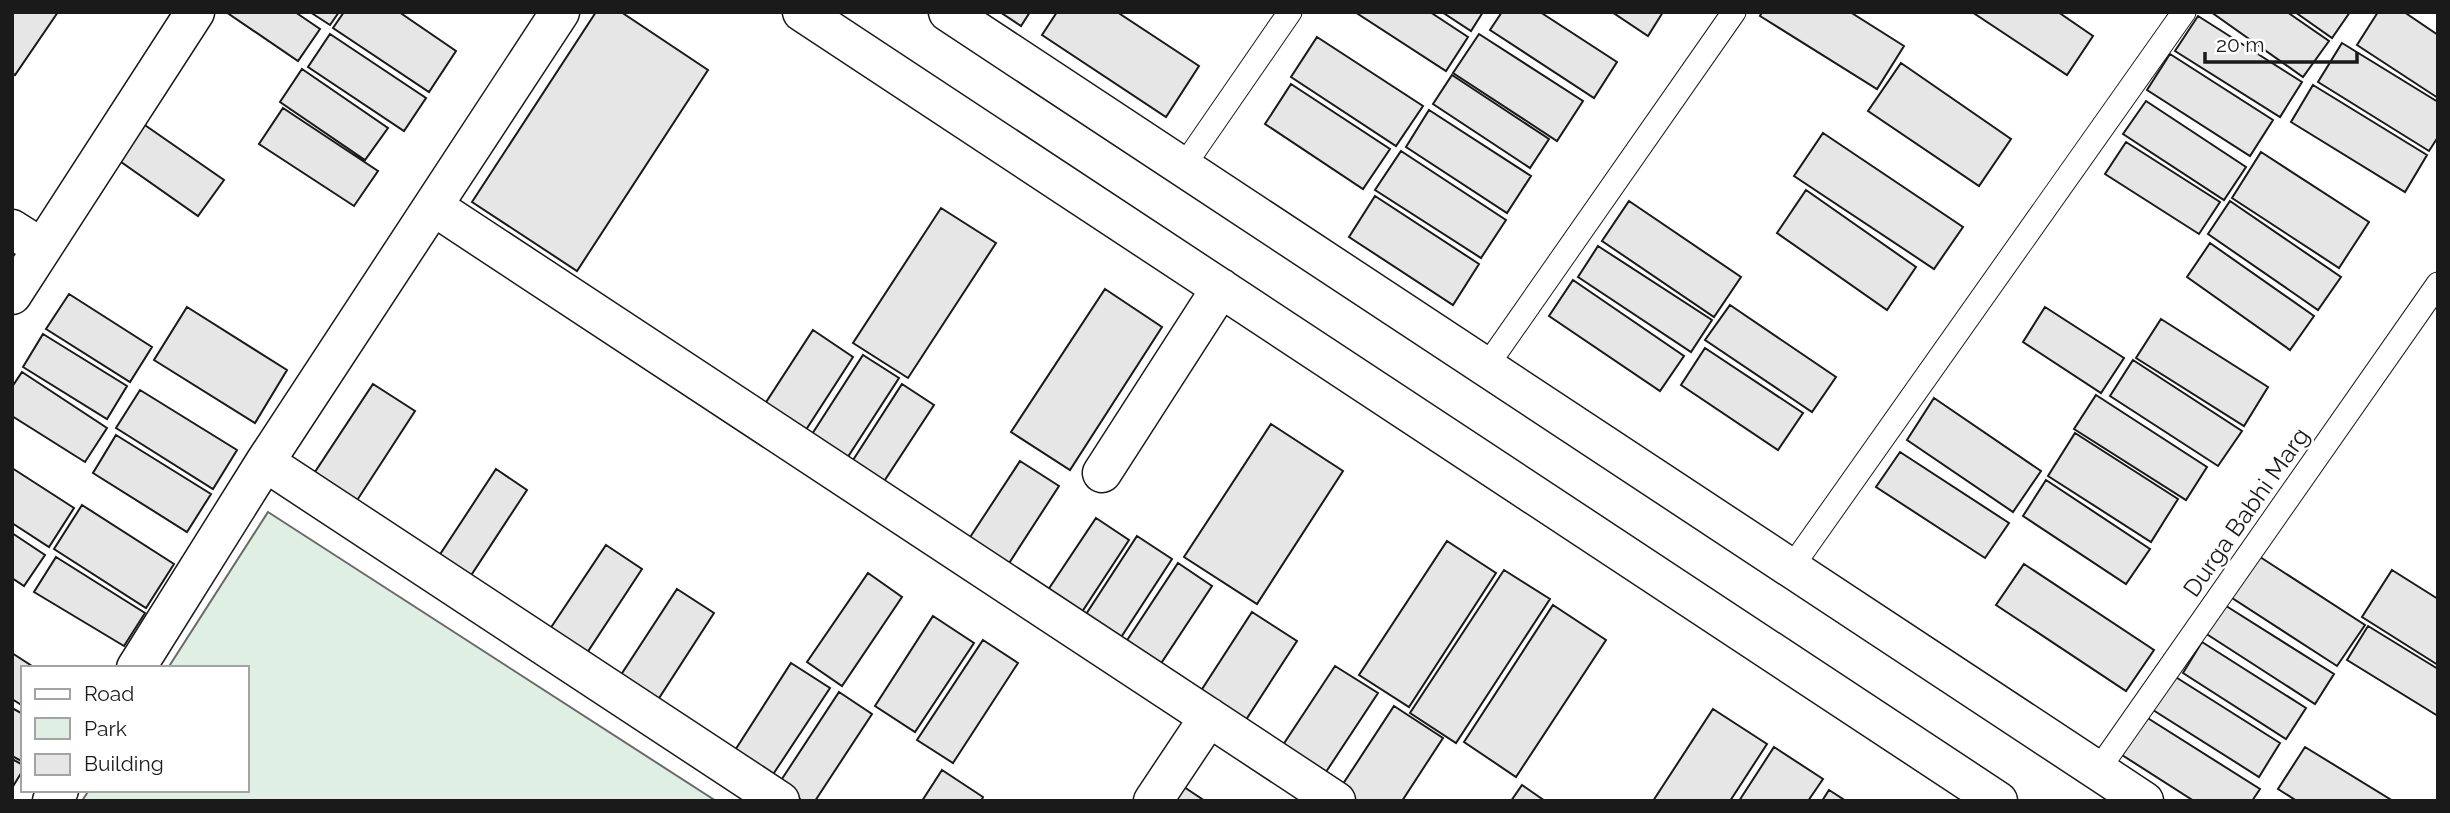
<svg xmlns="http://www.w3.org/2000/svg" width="2450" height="813" font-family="Raleway,sans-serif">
  <rect width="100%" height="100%" fill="#fff"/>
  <path fill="#e0efe3" stroke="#6a6a6a" stroke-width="2" d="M 268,512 L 716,801 L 82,801 L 89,790 L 247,790 L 247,668 L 168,668 Z"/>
  <path fill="#e6e6e6" stroke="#1a1a1a" stroke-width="2" d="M 12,12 L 58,12 L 15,75 L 12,73 Z
    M 226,12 L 295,12 L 320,29 L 298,61 Z
    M 310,12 L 339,12 L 330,25 Z
    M 344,12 L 399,12 L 456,51 L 429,92 L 333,28 Z
    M 596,12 L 621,12 L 708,70 L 577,271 L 472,202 Z
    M 1000,12 L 1030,12 L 1021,26 Z
    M 1057,12 L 1117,12 L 1199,66 L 1166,117 L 1042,35 Z
    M 1355,12 L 1430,12 L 1468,37 L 1446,71 Z
    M 1442,12 L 1483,12 L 1471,31 Z
    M 1502,12 L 1540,12 L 1617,62 L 1594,98 L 1490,30 Z
    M 1612,12 L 1663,12 L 1648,36 Z
    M 1762,12 L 1850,12 L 1904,46 L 1877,89 L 1760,16 Z
    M 1972,12 L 2058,12 L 2093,36 L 2067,75 Z
    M 2211,12 L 2287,12 L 2329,41 L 2303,77 Z
    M 2295,12 L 2350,12 L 2332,38 Z
    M 2378,12 L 2404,12 L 2438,35 L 2438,98 L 2357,45 Z
    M 2198,16 L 2302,82 L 2280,117 L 2175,51 Z
    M 330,34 L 426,98 L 404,131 L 308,67 Z
    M 1479,34 L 1583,101 L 1557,141 L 1453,73 Z
    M 1317,37 L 1423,106 L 1396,146 L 1291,77 Z
    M 2342,43 L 2438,102 L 2438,137 L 2429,151 L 2318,82 Z
    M 2170,54 L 2273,120 L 2250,156 L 2147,90 Z
    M 1901,63 L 2011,139 L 1979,186 L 1868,111 Z
    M 302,69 L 388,128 L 365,160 L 280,102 Z
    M 1452,75 L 1549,139 L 1530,168 L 1433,104 Z
    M 1291,84 L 1390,149 L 1363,189 L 1265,124 Z
    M 2313,85 L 2427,155 L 2405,192 L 2291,122 Z
    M 2146,101 L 2246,167 L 2224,200 L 2123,134 Z
    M 283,108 L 378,171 L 354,206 L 259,144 Z
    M 1429,110 L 1531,176 L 1507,213 L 1406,147 Z
    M 139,121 L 224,180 L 198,216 L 114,157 Z
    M 1823,133 L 1963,227 L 1934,269 L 1794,176 Z
    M 2126,142 L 2220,202 L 2199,234 L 2105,174 Z
    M 1401,151 L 1506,220 L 1481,258 L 1375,190 Z
    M 2261,152 L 2369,222 L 2339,268 L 2232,198 Z
    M 1806,190 L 1916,267 L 1887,310 L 1777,233 Z
    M 1375,196 L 1479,264 L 1453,305 L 1349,237 Z
    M 1629,201 L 1741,277 L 1714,317 L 1602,241 Z
    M 2230,201 L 2341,277 L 2318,310 L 2208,234 Z
    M 941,208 L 996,243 L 908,378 L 853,343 Z
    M 2210,243 L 2314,316 L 2290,350 L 2187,277 Z
    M 1598,246 L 1712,320 L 1691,352 L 1578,277 Z
    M 1573,280 L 1684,356 L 1660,391 L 1549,316 Z
    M 1105,289 L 1162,327 L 1070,470 L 1011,432 Z
    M 69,294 L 152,347 L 130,382 L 46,329 Z
    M 1730,305 L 1836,377 L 1812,412 L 1705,340 Z
    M 187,307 L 287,370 L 255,423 L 154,360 Z
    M 2045,307 L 2124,358 L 2101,393 L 2023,342 Z
    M 2161,319 L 2268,387 L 2244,426 L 2136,358 Z
    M 813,330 L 853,357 L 800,439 L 759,413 Z
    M 43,334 L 127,386 L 107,419 L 23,367 Z
    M 1705,348 L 1803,413 L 1778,450 L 1681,385 Z
    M 863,355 L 899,378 L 840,469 L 805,445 Z
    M 2133,360 L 2242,431 L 2218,466 L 2110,396 Z
    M 22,372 L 107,428 L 85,462 L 12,416 L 12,387 Z
    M 373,384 L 415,411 L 354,505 L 311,478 Z
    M 902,384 L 934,405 L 877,492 L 846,471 Z
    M 140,390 L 237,450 L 213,489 L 116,428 Z
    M 2096,395 L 2207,467 L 2186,500 L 2074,429 Z
    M 1934,398 L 2041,471 L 2013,512 L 1907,440 Z
    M 1271,424 L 1343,471 L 1257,604 L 1184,557 Z
    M 2075,433 L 2178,499 L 2151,542 L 2048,476 Z
    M 116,435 L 211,494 L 187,532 L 93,473 Z
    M 1900,452 L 2009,523 L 1985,558 L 1876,487 Z
    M 1020,461 L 1059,486 L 1002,574 L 963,548 Z
    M 12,468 L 74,508 L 49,547 L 12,523 Z
    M 496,469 L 527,490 L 468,580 L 437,559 Z
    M 2046,480 L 2150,549 L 2126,584 L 2023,516 Z
    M 82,505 L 174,564 L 146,608 L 54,549 Z
    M 1096,518 L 1129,540 L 1076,621 L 1042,599 Z
    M 12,533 L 45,555 L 24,586 L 12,578 Z
    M 1137,536 L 1172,559 L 1114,648 L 1079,625 Z
    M 1447,541 L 1496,573 L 1409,707 L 1359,675 Z
    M 606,545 L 642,569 L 581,662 L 544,638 Z
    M 2257,555 L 2365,625 L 2337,666 L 2229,596 Z
    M 56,557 L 145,613 L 124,646 L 34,592 Z
    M 1178,563 L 1212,586 L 1154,674 L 1120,651 Z
    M 2024,564 L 2154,650 L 2126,691 L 1996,605 Z
    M 1504,570 L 1550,599 L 1456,743 L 1410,713 Z
    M 2392,570 L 2438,599 L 2438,665 L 2362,617 Z
    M 868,573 L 902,597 L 842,686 L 807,662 Z
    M 677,589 L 714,613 L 652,709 L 615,684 Z
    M 2223,604 L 2334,674 L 2315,704 L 2205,633 Z
    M 1553,605 L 1606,640 L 1516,777 L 1464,742 Z
    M 1252,612 L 1297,641 L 1240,729 L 1195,700 Z
    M 933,616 L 974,643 L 915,732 L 875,706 Z
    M 2368,626 L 2438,669 L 2438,716 L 2347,660 Z
    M 983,640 L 1018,663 L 953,763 L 917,740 Z
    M 2202,642 L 2306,708 L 2286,739 L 2183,673 Z
    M 12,653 L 35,668 L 23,668 L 23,706 L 12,699 Z
    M 791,663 L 830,688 L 770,779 L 732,755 Z
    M 1335,666 L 1378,693 L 1322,778 L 1279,751 Z
    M 2174,676 L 2280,743 L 2259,777 L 2153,710 Z
    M 839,692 L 872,714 L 815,801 L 803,801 L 778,785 Z
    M 1394,706 L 1443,738 L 1402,801 L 1355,801 L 1339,790 Z
    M 12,708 L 23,714 L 23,762 L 12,756 Z
    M 1713,709 L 1767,744 L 1730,801 L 1653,801 Z
    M 2146,717 L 2260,789 L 2252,801 L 2194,801 L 2122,755 Z
    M 1774,747 L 1823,779 L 1808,801 L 1739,801 Z
    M 2305,747 L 2393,801 L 2297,801 L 2278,789 Z
    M 12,759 L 23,765 L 23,770 L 12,788 Z
    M 942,770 L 983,797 L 981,801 L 922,801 Z
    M 1175,781 L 1205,801 L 1163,801 Z
    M 1522,785 L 1545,801 L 1511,801 Z
    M 1829,790 L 1846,801 L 1822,801 Z"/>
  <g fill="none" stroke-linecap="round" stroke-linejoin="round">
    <defs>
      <path id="service" d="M 1183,167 L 1290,12
        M 1486,367 L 1734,12
        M 1791,568 L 2184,12
        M 2098,770 L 2438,284"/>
      <path id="minor" d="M 802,12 L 1998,801
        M 948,12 L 2144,801
        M 433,206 L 1336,801
        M 12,229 L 42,248
        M 12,295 L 195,12
        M 265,462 L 780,801
        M 1102,473 L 1221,288
        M 136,668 L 265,462 L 560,12
        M 52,801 L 59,790
        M 1153,801 L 1209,717"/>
    </defs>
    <use href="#service" stroke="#1a1a1a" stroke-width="25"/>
    <use href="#minor" stroke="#1a1a1a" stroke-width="41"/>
    <use href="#service" stroke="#fff" stroke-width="23"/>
    <use href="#minor" stroke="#fff" stroke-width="38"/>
  </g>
  <g text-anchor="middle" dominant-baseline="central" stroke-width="5" stroke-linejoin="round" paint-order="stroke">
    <g font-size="24" fill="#1a1a1a" stroke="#fff">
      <text transform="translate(2246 512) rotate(-55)">Durga Babhi Marg</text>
    </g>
  </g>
  <rect width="2450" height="813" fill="none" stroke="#1a1a1a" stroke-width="28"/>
  <rect x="21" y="666" width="228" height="126" fill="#ffffff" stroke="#a3a3a3" stroke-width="2"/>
  <rect x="35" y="689" width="35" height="10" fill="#ffffff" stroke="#a3a3a3" stroke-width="2"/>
  <text x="84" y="701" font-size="21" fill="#1a1a1a">Road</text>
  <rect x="35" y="718" width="35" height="21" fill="#e0efe3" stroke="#a3a3a3" stroke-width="2"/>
  <text x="84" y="736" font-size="21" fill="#1a1a1a">Park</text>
  <rect x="35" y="754" width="35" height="21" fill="#e6e6e6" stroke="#a3a3a3" stroke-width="2"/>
  <text x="84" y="771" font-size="21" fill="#1a1a1a">Building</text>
  <path d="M2205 52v10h152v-10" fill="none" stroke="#1a1a1a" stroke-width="3.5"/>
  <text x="2216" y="52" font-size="21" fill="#1a1a1a" stroke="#ffffff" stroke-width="5" paint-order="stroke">20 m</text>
</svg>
